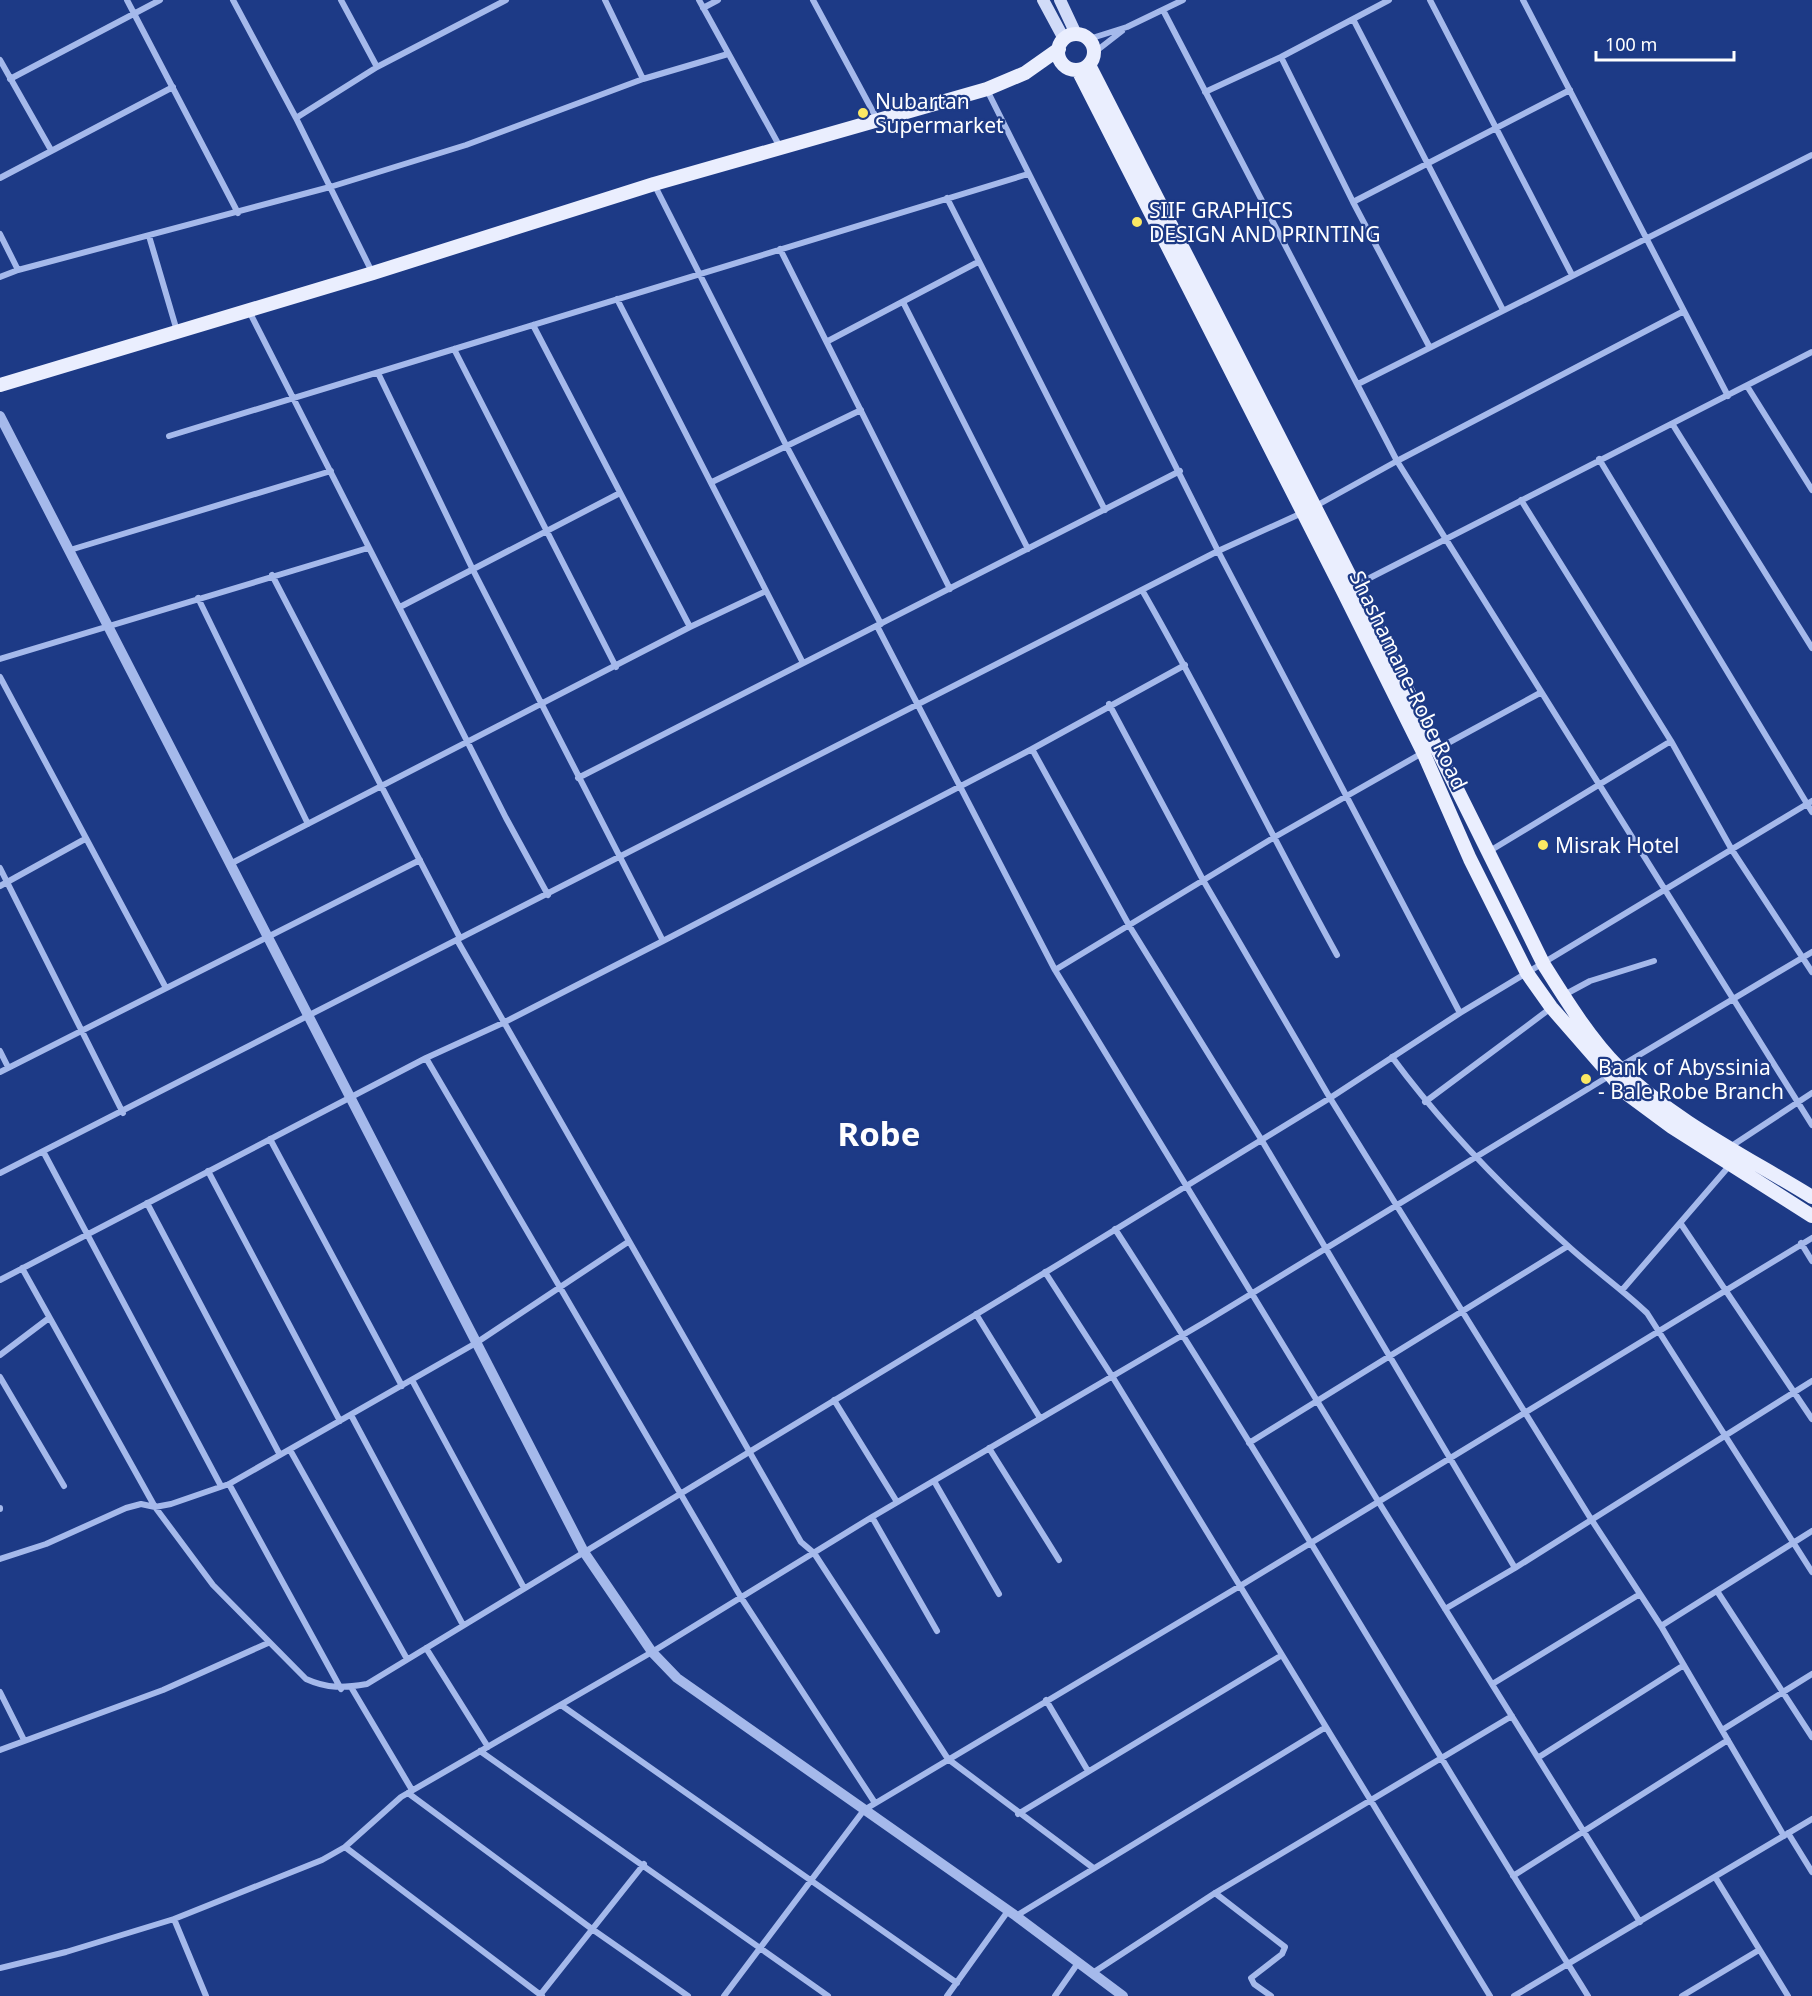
<svg xmlns="http://www.w3.org/2000/svg" width="1812" height="1996" font-family="'Noto Sans',sans-serif">
  <rect width="100%" height="100%" fill="#1d3a86"/>
  <g fill="none" stroke-linecap="round" stroke-linejoin="round">
    <path stroke="#a5b9eb" stroke-width="6" d="M 127,0 L 238,213
      M 233,0 L 296,118 L 372,272
      M 341,0 L 377,67
      M 605,0 L 643,79
      M 699,0 L 780,147
      M 813,0 L 878,121
      M 1430,0 L 1572,275
      M 1523,0 L 1728,396
      M 703,8 L 718,0
      M 1163,10 L 1397,461 L 1812,1125
      M 1353,19 L 1503,310
      M 1089,39 L 1127,27 L 1183,0
      M 1095,52 L 1122,31
      M 1281,57 L 1353,202 L 1429,346
      M 0,60 L 51,150
      M 10,79 L 160,0
      M 987,90 L 1218,551 L 1460,1013
      M 1205,92 L 1281,57 L 1389,0
      M 296,118 L 377,67 L 506,0
      M 0,178 L 173,87
      M 654,184 L 787,447 L 881,624
      M 947,198 L 1105,510
      M 1353,202 L 1570,90
      M 0,234 L 18,270
      M 149,236 L 177,331
      M 780,249 L 950,589
      M 0,277 L 18,270 L 330,187 L 466,145 L 643,79 L 728,54
      M 617,299 L 803,663
      M 903,302 L 1028,549
      M 249,311 L 506,818 L 548,895
      M 533,325 L 690,627
      M 828,341 L 978,262
      M 454,349 L 616,667
      M 378,373 L 473,570 L 663,941
      M 1358,384 L 1812,155
      M 1747,386 L 1812,490
      M 1673,425 L 1812,648
      M 169,436 L 1028,174
      M 1599,459 L 1812,812
      M 712,482 L 861,410
      M 1521,500 L 1671,741 L 1732,850 L 1812,972
      M 1314,507 L 1397,461 L 1684,311
      M 70,550 L 331,471
      M 272,575 L 460,938
      M 1356,585 L 1812,352
      M 1142,590 C 1211,710 1270,834 1337,955
      M 198,598 L 308,824
      M 400,607 L 620,493
      M 877,626 L 1055,970 L 1378,1501 L 1640,1922
      M 0,659 L 368,548
      M 0,677 L 166,988
      M 1109,704 L 1203,880 L 1330,1098 L 1591,1519 L 1661,1626 L 1784,1836
      M 1032,749 L 1130,927 L 1261,1139 L 1515,1568
      M 1437,749 L 1540,693
      M 578,778 L 1180,471
      M 1488,852 L 1671,741
      M 232,863 L 690,627 L 766,591
      M 0,868 L 123,1113
      M 0,886 L 85,839
      M 457,940 L 801,1542 L 814,1553 L 948,1759 L 1092,1867
      M 1055,970 L 1273,838 L 1424,752
      M 1564,995 L 1590,981 L 1654,961
      M 0,1051 L 8,1067
      M 1392,1057 C 1443,1126 1503,1188 1567,1245 C 1593,1269 1622,1289 1647,1313 L 1812,1572
      M 426,1058 L 742,1599 L 875,1803
      M 1619,1067 L 1812,952
      M 0,1072 L 420,860
      M 1425,1102 L 1551,1008
      M 270,1139 L 402,1386
      M 1730,1147 L 1812,1093
      M 44,1153 L 221,1486
      M 208,1171 L 340,1421
      M 0,1173 L 1218,551 L 1302,513
      M 147,1203 L 280,1455
      M 1681,1224 L 1812,1419
      M 1115,1229 C 1278,1481 1428,1742 1588,1996
      M 1801,1243 L 1812,1261
      M 22,1268 L 155,1507 L 213,1585 L 306,1679 C 328,1689 344,1688 367,1684 L 1064,1261 L 1330,1098 L 1460,1013 L 1812,801
      M 1045,1272 L 1112,1376 L 1490,1996
      M 0,1280 L 426,1058 L 505,1022 L 663,941 L 1032,749 L 1185,665
      M 1623,1289 L 1730,1165
      M 976,1314 L 1040,1418
      M 0,1355 L 49,1318
      M 0,1377 L 64,1486
      M 412,1380 L 524,1588
      M 834,1400 L 897,1502
      M 351,1415 L 463,1625
      M 1249,1443 L 1568,1246
      M 989,1448 L 1059,1560
      M 290,1450 L 407,1659
      M 934,1481 L 999,1594
      M 229,1484 L 341,1689
      M 0,1508 L 0,1509
      M 872,1517 L 937,1631
      M 0,1559 L 46,1544 L 126,1508 L 141,1504 L 155,1507 L 171,1504 L 229,1484 L 476,1343 L 628,1242
      M 1717,1591 L 1812,1737
      M 1445,1609 L 1515,1568 L 1812,1381
      M 1661,1626 L 1812,1531
      M 426,1648 L 488,1747
      M 1494,1683 L 1640,1594
      M 351,1687 L 412,1790
      M 0,1692 L 24,1740
      M 1046,1700 L 1088,1771
      M 561,1705 L 957,1983
      M 1722,1730 L 1812,1674
      M 0,1750 L 163,1690 L 268,1643
      M 480,1751 L 828,1996
      M 1539,1757 L 1684,1665
      M 408,1793 L 592,1929 L 688,1996
      M 1018,1814 L 1282,1655
      M 1788,1833 L 1812,1872
      M 345,1847 L 542,1996
      M 1513,1876 L 1728,1740
      M 1715,1877 L 1788,1996
      M 1215,1893 L 1285,1947 L 1282,1954 L 1251,1978 L 1254,1984 L 1271,1996
      M 1016,1916 L 1326,1727
      M 174,1919 L 206,1996
      M 0,1968 L 66,1952 L 174,1919 L 322,1860 L 345,1847 L 401,1797 L 652,1652 L 872,1517 L 1205,1322 L 1609,1076
      M 1091,1974 L 1215,1893 L 1512,1716
      M 540,1995 L 644,1864
      M 724,1996 L 864,1810 L 1240,1586 L 1812,1238
      M 947,1996 L 1008,1911
      M 1055,1996 L 1078,1963
      M 1514,1996 L 1812,1819
      M 1682,1996 L 1759,1950"/>
    <path stroke="#a5b9eb" stroke-width="10" d="M 0,416 L 584,1552 L 652,1652 L 677,1678 L 1016,1916 L 1123,1996"/>
    <path stroke="#d1dbf8" stroke-width="12" d="M 1043,0 L 1064,39
      M 1060,0 L 1076,34"/>
    <path stroke="#eaeefe" stroke-width="14" d="M1058 52a18 18 0 1 1 36 0a18 18 0 1 1-36 0Z
      M 1089,65 C 1242,364 1396,663 1544,965 C 1566,1000 1590,1039 1619,1068 C 1674,1121 1747,1157 1812,1197
      M 1078,70 L 1344,593 L 1423,752 L 1470,859 L 1527,973 L 1551,1007 L 1626,1093 L 1672,1127 L 1812,1216
      M 0,385 L 373,273 L 654,184 L 987,89 L 1025,73 L 1059,49"/>
  </g>
  <g fill="#fbe863" stroke="#1d3a86" stroke-width="2">
    <circle cx="863" cy="113" r="6"/>
    <circle cx="1137" cy="222" r="6"/>
    <circle cx="1543" cy="845" r="6"/>
    <circle cx="1586" cy="1079" r="6"/>
  </g>
  <g text-anchor="middle" dominant-baseline="central" stroke-width="4.5" stroke-linejoin="round" paint-order="stroke">
    <g font-size="21" fill="#fff" stroke="#1d3a86" text-anchor="start">
      <text x="875" y="101">Nubartan<tspan x="875" dy="24">Supermarket</tspan></text>
      <text x="1149" y="210">SIIF GRAPHICS<tspan x="1149" dy="24">DESIGN AND PRINTING</tspan></text>
      <text x="1555" y="845">Misrak Hotel</text>
      <text x="1598" y="1067">Bank of Abyssinia<tspan x="1598" dy="24">- Bale Robe Branch</tspan></text>
    </g>
    <g font-size="21" fill="#fff" stroke="#1d3a86">
      <text transform="translate(1409 680) rotate(64)">Shashamane-Robe Road</text>
    </g>
    <g font-size="33" font-weight="bold" fill="#fff" stroke="#1d3a86">
      <text x="879" y="1133">Robe</text>
    </g>
  </g>
  <path d="M1596 51v9h138v-9" fill="none" stroke="#ffffff" stroke-width="3"/>
  <text x="1605" y="51" font-size="18" fill="#ffffff" stroke="#1d3a86" stroke-width="4.5" paint-order="stroke">100 m</text>
</svg>
